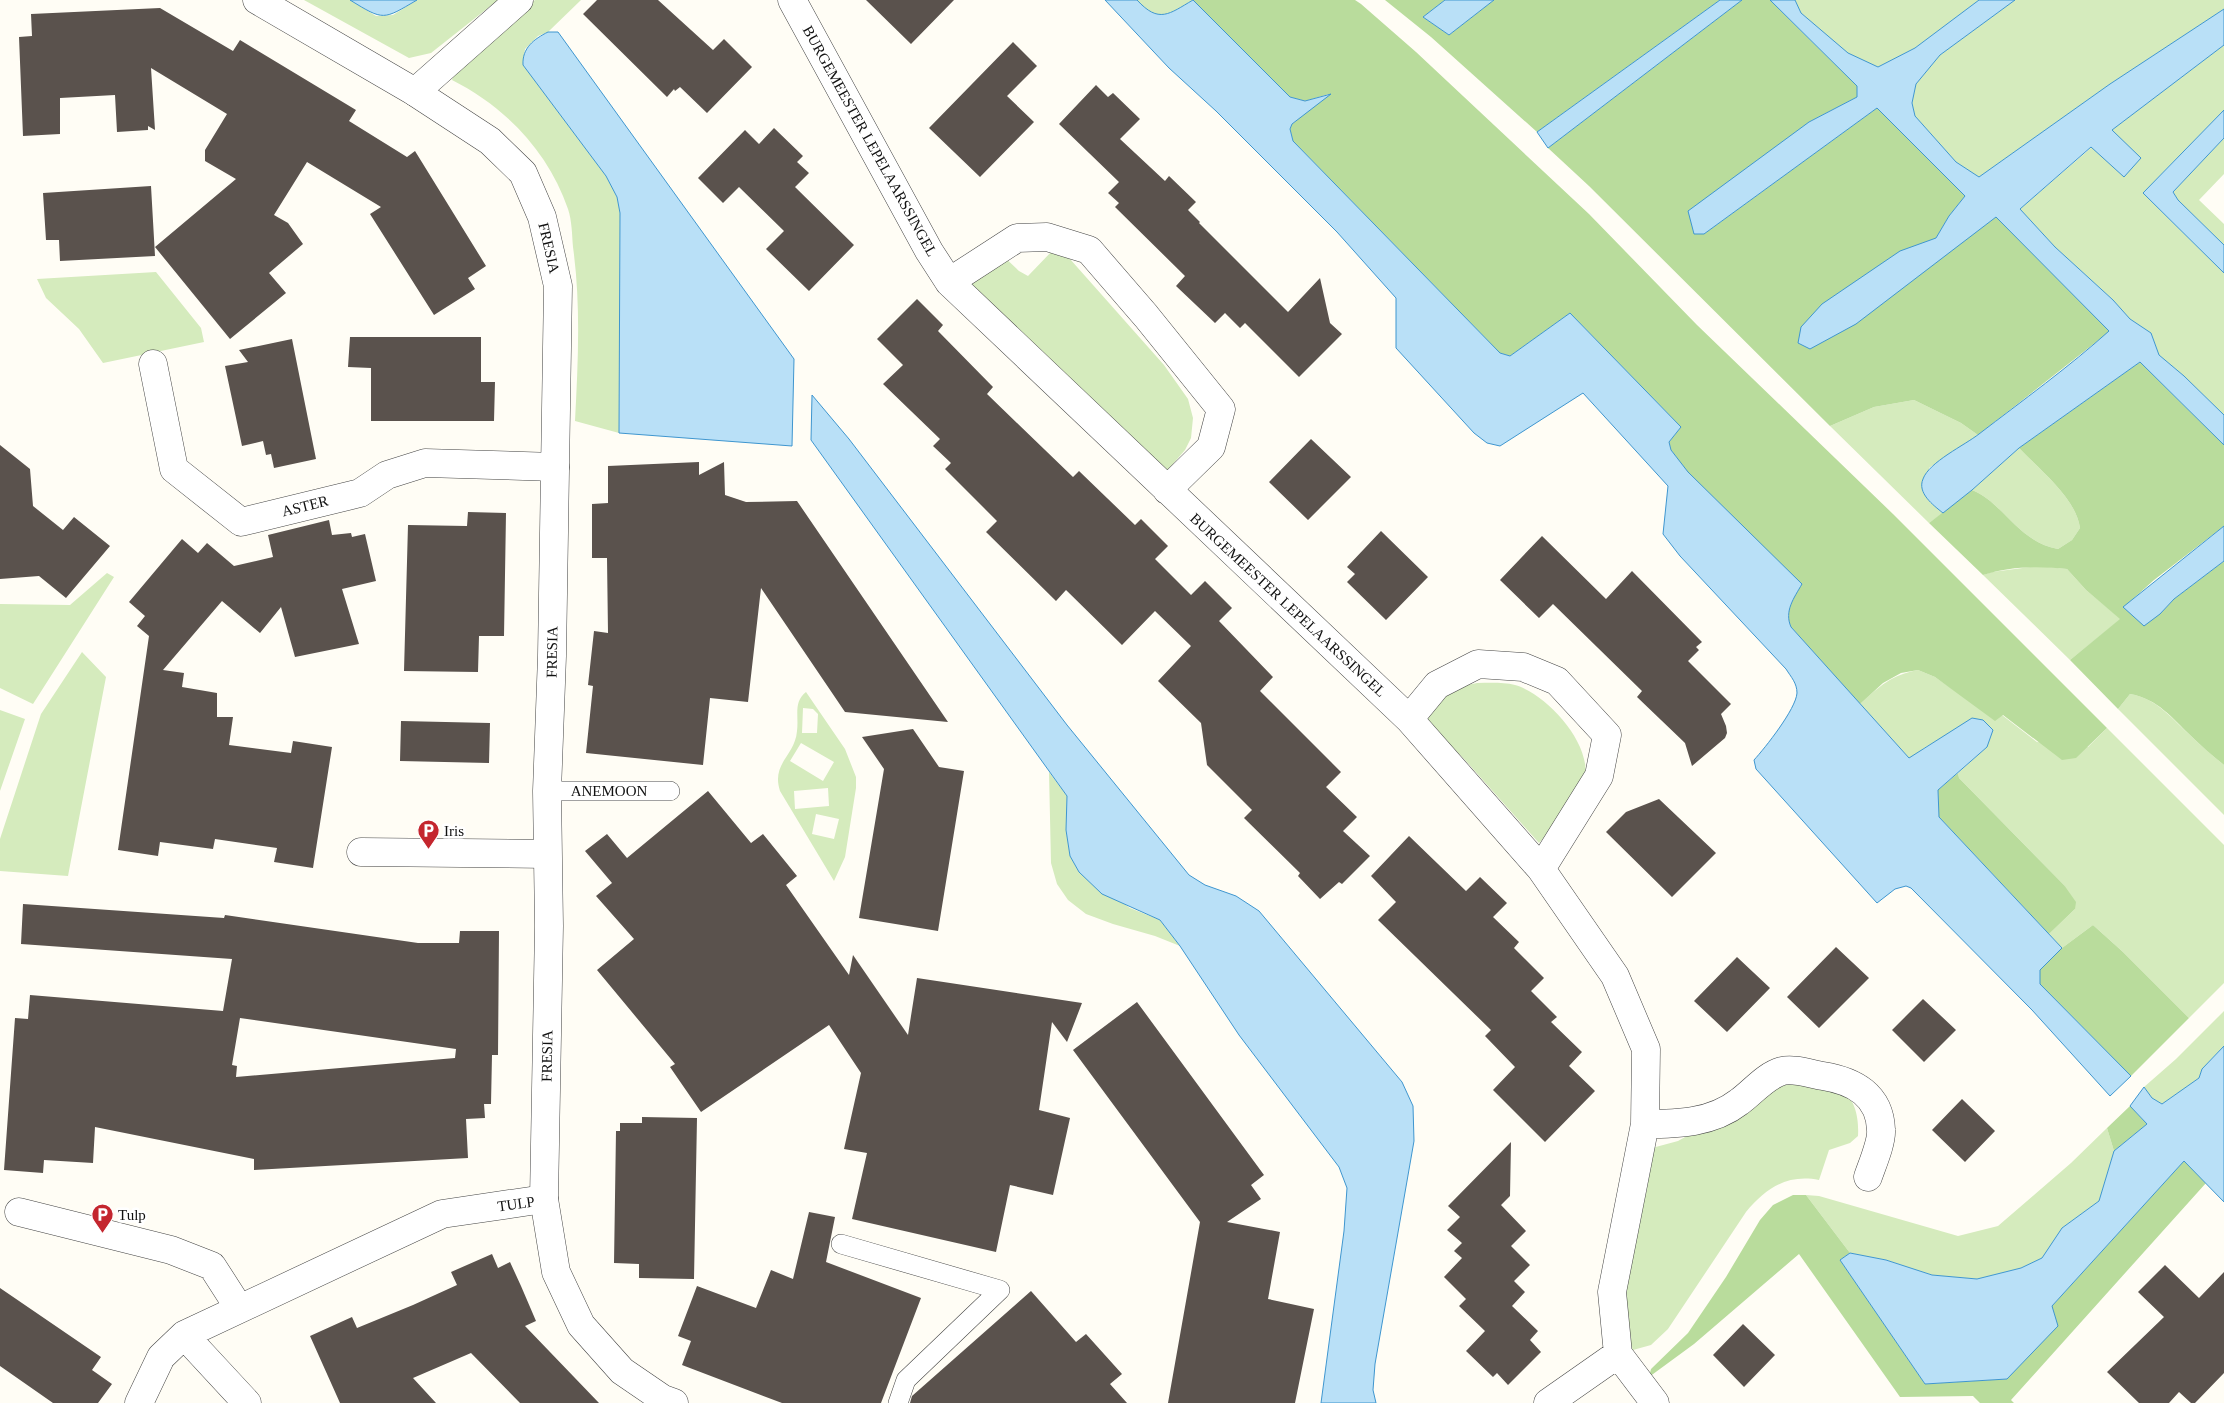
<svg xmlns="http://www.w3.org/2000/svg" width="2224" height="1403" font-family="'Times New Roman',serif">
  <rect width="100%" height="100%" fill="#fffdf5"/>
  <path fill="#d5ebbd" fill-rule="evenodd" d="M 304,0 L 350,0 L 376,16 L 393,15 L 417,0 L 498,0 L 431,53 L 409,58 Z
    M 535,0 L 581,0 L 548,32 L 538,36 L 525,49 L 523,65 L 606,176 L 617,197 L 620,213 L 619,433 L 575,421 C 578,363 581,305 573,247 C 572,235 572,221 568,209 C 549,153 506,107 452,80 L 455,70 Z
    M 1137,0 L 1193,0 C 1169,14 1159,24 1137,0 Z
    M 1795,0 L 1979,0 L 1915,48 L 1878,67 L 1848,54 L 1801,13 Z
    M 2015,0 L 2224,0 L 2224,9 L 2110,84 L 1979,177 L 1956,162 L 1915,116 L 1912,103 L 1916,84 L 1940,55 Z
    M 2224,45 L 2224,110 L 2143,193 L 2224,273 L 2224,415 L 2184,376 L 2159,355 L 2151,333 L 2130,319 L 2113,300 L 2055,247 L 2020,209 L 2092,147 L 2123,176 L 2112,130 Z
    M 2224,138 L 2224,174 L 2199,200 L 2224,224 L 2224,245 L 2178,200 L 2173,192 Z
    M 1053,250 L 1062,250 L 1164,365 L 1188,399 L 1193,418 L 1191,438 L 1185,450 L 1166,472 L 968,285 L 1001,254 L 1019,271 L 1028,276 Z
    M 156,272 L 201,328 L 204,342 L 103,363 L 79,329 L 46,298 L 37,279 Z
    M 1914,400 L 1961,423 L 1978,435 L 1929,468 L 1930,502 L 1943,513 L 1929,523 L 1830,426 L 1874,407 Z
    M 2019,448 C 2040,470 2076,498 2080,528 L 2072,540 L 2058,549 C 2018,542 2003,502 1972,490 Z
    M 2038,566 L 2067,569 L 2086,590 L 2121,619 L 2070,660 L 1983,575 L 1992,572 Z
    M 107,573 L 114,577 L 33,704 L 0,688 L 0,604 L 70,605 Z
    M 82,652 L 106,677 L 68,876 L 0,871 L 0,839 L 41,714 Z
    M 1918,670 L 1935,677 L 1961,695 L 2002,715 L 2037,742 L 2088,747 L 2107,728 L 2224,845 L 2224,983 L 2189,1018 L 2123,952 L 2093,925 L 2062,948 L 2049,934 L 2075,909 L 2064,885 L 1959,778 L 1958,773 L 1987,747 L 1943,737 L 1924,748 L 1910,759 L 1860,704 C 1880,686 1891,675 1918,670 Z
    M 1477,683 C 1489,683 1503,682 1515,685 C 1547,694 1595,746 1584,782 C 1576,807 1557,825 1539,843 L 1465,760 L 1419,714 C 1436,699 1454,687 1477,683 Z
    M 806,692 L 845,749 L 856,777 L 856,788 L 845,857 L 834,881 L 780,791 C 771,763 795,756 797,731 C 799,716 793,702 806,692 ZM 803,708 L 813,709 L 818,714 L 817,733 L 802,733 ZM 801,743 L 834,762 L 823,781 L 790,761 ZM 828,788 L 829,806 L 795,809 L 794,791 ZM 816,814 L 839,819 L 834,839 L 812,834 Z
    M 2130,694 C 2158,699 2172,719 2192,737 C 2202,747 2213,756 2224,765 L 2224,815 L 2118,709 Z
    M 0,710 L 25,719 L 0,791 Z
    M 1049,772 L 1067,796 L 1066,830 L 1070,856 L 1079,872 L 1130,908 L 1160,920 L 1180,946 L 1155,936 L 1113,924 L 1086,914 L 1068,900 L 1057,884 L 1051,863 Z
    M 2224,1011 L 2224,1046 L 2202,1069 L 2199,1078 L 2162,1104 L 2152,1098 L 2144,1087 L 2176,1059 Z
    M 1796,1082 C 1807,1084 1829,1084 1839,1089 C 1856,1097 1859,1120 1858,1136 L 1850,1143 L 1829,1150 L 1819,1180 C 1787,1174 1766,1188 1746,1212 L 1668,1329 L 1651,1345 L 1633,1350 L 1614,1321 L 1647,1189 L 1652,1148 L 1678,1141 L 1768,1090 Z
    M 2107,1128 L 2114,1151 L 2099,1201 L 2062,1228 L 2042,1258 L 2021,1268 L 1977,1279 L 1932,1275 L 1886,1260 L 1850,1253 L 1806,1195 L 1819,1196 L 1958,1236 L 1998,1226 L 2071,1163 Z"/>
  <path fill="#b9dc9c" d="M 1193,0 L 1355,0 L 1361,4 L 1416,52 L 1589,214 L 1697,325 L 1893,514 L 2107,728 L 2076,758 L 2062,760 L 2003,715 L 1995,721 L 1935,677 L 1918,670 L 1901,673 L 1883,683 L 1860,704 L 1791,627 L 1788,619 L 1789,608 L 1671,450 L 1669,442 L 1681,427 L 1570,313 L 1510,356 L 1500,353 L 1293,141 L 1290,129 L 1292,124 L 1329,94 L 1305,101 L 1290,97 Z
    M 1385,0 L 1445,0 L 1423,17 L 1449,35 L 1494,0 L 1720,0 L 1537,132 L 1431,37 Z
    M 1742,0 L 1770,0 L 1857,86 L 1857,97 L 1809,122 L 1704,234 L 1877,108 L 1965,196 L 1949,216 L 1936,238 L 1922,244 L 1962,242 L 1996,217 L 2110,331 L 1978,435 L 1961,423 L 1914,400 L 1874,407 L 1830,426 L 1589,186 L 1548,148 Z
    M 2140,362 L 2224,445 L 2224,526 L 2154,580 L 2124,607 L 2160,614 L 2174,599 L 2224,561 L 2224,765 C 2213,756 2202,747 2191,736 C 2172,718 2158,699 2130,694 L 2118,709 L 2070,660 L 2120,619 L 2086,590 L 2067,569 C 2039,566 2010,566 1983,575 L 1929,523 L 1972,490 C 2003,502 2018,542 2058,549 L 2072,540 L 2080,528 C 2076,498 2040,470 2019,448 Z
    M 1958,773 L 1959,778 L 2064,885 L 2076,902 L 2075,909 L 2049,934 L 1939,817 L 1938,790 Z
    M 2093,925 L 2123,952 L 2189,1018 L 2131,1076 L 2040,984 L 2040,970 L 2062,948 Z
    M 2130,1106 L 2147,1124 L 2114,1151 L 2107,1128 Z
    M 2184,1161 L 2206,1183 L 2011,1400 L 2014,1403 L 1980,1403 L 1973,1396 L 1900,1397 L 1799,1254 L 1694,1344 L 1649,1377 L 1651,1369 L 1688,1333 L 1726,1277 L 1760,1220 L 1773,1205 L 1793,1195 L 1806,1195 L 1850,1253 L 1840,1260 L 1925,1384 L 2007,1379 L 2052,1306 Z"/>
  <path fill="#b9e0f7" stroke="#3f96cf" d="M 350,0 L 417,0 C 383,20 384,21 350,0 Z
    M 1105,0 L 1137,0 C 1159,24 1169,14 1193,0 L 1290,97 L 1305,101 L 1331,94 L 1292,124 L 1290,129 L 1293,141 L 1500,353 L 1510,356 L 1570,313 L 1681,427 L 1669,442 L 1671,450 L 1688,472 L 1802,584 C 1794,598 1784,611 1791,627 L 1909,758 L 1972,718 L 1983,720 L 1993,730 L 1987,747 L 1938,790 L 1939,817 L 2062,948 L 2040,970 L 2040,984 L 2131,1076 L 2110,1096 L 2032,1010 L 1911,888 L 1906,886 L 1895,889 L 1877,903 L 1756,769 L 1754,760 C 1765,748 1796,709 1797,693 C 1797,683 1791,677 1786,669 L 1680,556 L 1663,534 L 1668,486 L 1583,393 L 1500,446 L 1487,443 L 1474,433 L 1396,348 L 1396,298 L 1337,232 L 1216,111 L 1169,68 Z
    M 1445,0 L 1494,0 L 1449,35 L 1423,17 Z
    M 1720,0 L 1742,0 L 1548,148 L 1537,132 Z
    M 1770,0 L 1795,0 L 1801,13 L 1848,53 L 1878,67 L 1915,48 L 1979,0 L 2015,0 L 1940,55 L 1916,84 L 1912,103 L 1915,116 L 1956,162 L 1979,177 L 2110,84 L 2224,9 L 2224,45 L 2112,130 L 2141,158 L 2124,177 L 2091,147 L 2020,209 L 2055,247 L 2113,300 L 2130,319 L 2151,333 L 2159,355 L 2184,376 L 2224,415 L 2224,445 L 2140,362 L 2019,448 L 1972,490 L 1943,513 C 1933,505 1917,493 1923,479 C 1929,462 1965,445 1979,434 C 2022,401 2070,366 2109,331 L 1996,217 L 1856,324 L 1810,349 L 1798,343 L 1801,327 L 1822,304 L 1900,251 L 1936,238 L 1949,216 L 1965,196 L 1877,108 L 1704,234 L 1694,234 L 1688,211 L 1809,122 L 1857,97 L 1857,86 Z
    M 548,32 L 558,32 L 794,359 L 792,446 L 619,433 L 620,213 L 617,197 L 606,176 L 523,65 C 522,48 534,39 548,32 Z
    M 2224,110 L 2224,138 L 2173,192 L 2178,200 L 2224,245 L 2224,273 L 2143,193 Z
    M 812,395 L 849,439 L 1067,725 L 1189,875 L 1205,885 L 1236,896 L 1259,911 L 1402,1082 L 1413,1106 L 1414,1141 L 1375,1364 L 1373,1390 L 1376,1403 L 1321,1403 L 1344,1231 L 1347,1188 L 1339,1167 L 1239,1035 L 1180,946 L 1160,920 L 1102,894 L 1079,872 L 1070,856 L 1066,830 L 1067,796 L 811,440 Z
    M 2224,526 L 2224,561 L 2174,599 L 2160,614 L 2144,626 L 2123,607 Z
    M 2224,1046 L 2224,1202 L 2184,1161 L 2052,1306 L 2058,1326 L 2007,1379 L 1925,1384 L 1840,1260 L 1850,1253 L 1886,1260 L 1932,1275 L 1977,1279 L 2021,1268 L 2042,1258 L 2062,1228 L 2099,1201 L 2114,1151 L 2147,1124 L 2130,1106 L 2144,1087 L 2152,1098 L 2162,1104 L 2199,1078 L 2202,1069 Z"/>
  <path fill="#5a524d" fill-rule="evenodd" d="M 597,0 L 658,0 L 713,50 L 724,39 L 752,67 L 707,113 L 680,87 L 675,91 L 674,89 L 667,97 L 583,14 Z
    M 866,0 L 954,0 L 911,44 Z
    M 160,8 L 233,51 L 240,40 L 356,110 L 349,121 L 407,157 L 415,151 L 486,266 L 468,278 L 475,289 L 434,315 L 370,214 L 381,207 L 307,162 L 274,215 L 288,223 L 303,244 L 269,273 L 286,293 L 230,339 L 155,247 L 236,179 L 205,161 L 205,150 L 227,114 L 151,68 L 155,130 L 148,126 L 148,130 L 117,132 L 115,95 L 60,98 L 60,134 L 23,136 L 19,37 L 32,36 L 31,14 Z
    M 1013,42 L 1037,66 L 1007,96 L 1034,122 L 980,177 L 929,128 Z
    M 1096,85 L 1108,97 L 1113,93 L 1140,119 L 1120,139 L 1165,181 L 1169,176 L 1196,202 L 1188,210 L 1200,222 L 1199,223 L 1288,312 L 1320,278 L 1330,323 L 1342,334 L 1299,377 L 1245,323 L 1240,328 L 1225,313 L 1215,323 L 1176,286 L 1185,276 L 1115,207 L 1119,203 L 1108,193 L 1119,182 L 1059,124 Z
    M 774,128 L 803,156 L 797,162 L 809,173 L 795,187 L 854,245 L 809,291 L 766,249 L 784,231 L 739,187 L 723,203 L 698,178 L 745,130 L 759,144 Z
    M 151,186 L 155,256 L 60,261 L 59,240 L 46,240 L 43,193 Z
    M 917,299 L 943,325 L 938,331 L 993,387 L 987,394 L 1073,477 L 1079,471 L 1135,525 L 1141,519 L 1168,546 L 1155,559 L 1191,595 L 1205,581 L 1232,608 L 1219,621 L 1273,677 L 1260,691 L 1341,772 L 1326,787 L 1357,817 L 1343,831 L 1370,856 L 1342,884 L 1339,882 L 1320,899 L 1298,876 L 1300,873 L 1244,818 L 1252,810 L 1207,765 L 1201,723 L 1158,681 L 1191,646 L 1155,611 L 1122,645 L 1066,590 L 1056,601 L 986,532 L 997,521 L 945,469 L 951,463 L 933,446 L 940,439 L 883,384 L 903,365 L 877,339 Z
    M 350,337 L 481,337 L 481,382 L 495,382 L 494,421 L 371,421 L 371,368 L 348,367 Z
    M 292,339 L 316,459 L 274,468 L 271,454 L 266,455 L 263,441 L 242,446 L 225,366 L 248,362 L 239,350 Z
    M 1311,439 L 1351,477 L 1308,520 L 1269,482 Z
    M 0,445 L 30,469 L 33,506 L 63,530 L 74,517 L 110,546 L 66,598 L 39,576 L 0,579 Z
    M 699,462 L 699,475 L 724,462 L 725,495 L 746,502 L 797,501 L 948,722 L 845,712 L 761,588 L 748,702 L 710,698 L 703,765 L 586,753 L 593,686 L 588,685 L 594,631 L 608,633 L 607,558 L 592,558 L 592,504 L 608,503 L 608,466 Z
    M 468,512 L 506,513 L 504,636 L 479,636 L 478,672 L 404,671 L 408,525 L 467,526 Z
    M 329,520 L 332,535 L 351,533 L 352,537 L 365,534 L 376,581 L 342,589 L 359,644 L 295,657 L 281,607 L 260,633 L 222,601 L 163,670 L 184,673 L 182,687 L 217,693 L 217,717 L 233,717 L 229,745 L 291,753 L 293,741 L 332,747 L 313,868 L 274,862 L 277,848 L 215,839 L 213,849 L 160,842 L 158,856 L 118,850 L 149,636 L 137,626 L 145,616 L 129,602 L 182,539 L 198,553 L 207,543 L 234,566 L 273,557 L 268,535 Z
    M 1381,531 L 1428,577 L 1386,620 L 1347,582 L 1355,574 L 1347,567 Z
    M 1542,536 L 1606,599 L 1632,571 L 1702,642 L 1696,647 L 1699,650 L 1688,661 L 1731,704 L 1721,714 L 1726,726 L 1727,733 L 1725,738 L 1692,766 L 1685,743 L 1637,697 L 1642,691 L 1553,604 L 1539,618 L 1500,580 Z
    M 401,721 L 490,723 L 489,763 L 400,761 Z
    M 913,729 L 939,767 L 964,771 L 938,931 L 859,918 L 884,769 L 862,737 Z
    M 708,791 L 751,843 L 763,834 L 797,876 L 786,885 L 849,975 L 853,955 L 908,1035 L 917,978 L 1082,1003 L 1067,1042 L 1052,1022 L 1039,1110 L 1070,1118 L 1053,1195 L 1010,1185 L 996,1252 L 852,1219 L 867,1153 L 844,1149 L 861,1073 L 829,1025 L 701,1112 L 670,1067 L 675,1064 L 597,970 L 634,939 L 596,896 L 612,883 L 585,851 L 607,834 L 627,858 Z
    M 1659,799 L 1716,853 L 1672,897 L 1606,832 L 1626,812 Z
    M 1409,836 L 1466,891 L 1480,877 L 1507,903 L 1493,917 L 1519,942 L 1514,948 L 1544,978 L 1531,991 L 1557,1017 L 1551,1022 L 1582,1052 L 1569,1066 L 1595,1091 L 1545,1142 L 1493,1090 L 1515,1067 L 1485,1036 L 1491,1030 L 1378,920 L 1396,902 L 1371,876 Z
    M 23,904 L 224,918 L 225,915 L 418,943 L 459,943 L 460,931 L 499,931 L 498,1055 L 492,1055 L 491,1104 L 484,1104 L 485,1118 L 466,1119 L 468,1158 L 254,1170 L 254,1159 L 95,1127 L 93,1163 L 44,1160 L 43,1173 L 4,1170 L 15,1018 L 28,1019 L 30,995 L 223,1011 L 232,959 L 21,944 ZM 240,1018 L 456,1049 L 455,1058 L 236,1077 L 237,1066 L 232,1065 Z
    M 1836,947 L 1869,978 L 1819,1028 L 1787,997 Z
    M 1737,957 L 1770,988 L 1727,1032 L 1694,1001 Z
    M 1923,999 L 1956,1030 L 1924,1062 L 1892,1030 Z
    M 1137,1002 L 1264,1175 L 1251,1185 L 1261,1199 L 1227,1222 L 1280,1232 L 1268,1299 L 1314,1309 L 1295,1403 L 1168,1403 L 1200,1222 L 1073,1050 Z
    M 1962,1099 L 1995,1131 L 1965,1162 L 1932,1130 Z
    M 642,1117 L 697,1118 L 694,1279 L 639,1278 L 639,1264 L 614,1263 L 616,1131 L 620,1131 L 620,1123 L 642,1123 Z
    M 1511,1142 L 1510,1196 L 1501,1205 L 1526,1231 L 1511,1246 L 1530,1265 L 1514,1281 L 1525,1292 L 1512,1306 L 1538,1331 L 1530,1340 L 1541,1352 L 1508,1385 L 1497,1373 L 1493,1377 L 1466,1351 L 1485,1331 L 1459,1306 L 1466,1299 L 1444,1277 L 1462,1258 L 1454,1251 L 1462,1243 L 1447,1230 L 1460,1217 L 1448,1206 Z
    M 809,1212 L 835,1217 L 826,1262 L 921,1298 L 881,1403 L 782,1403 L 682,1365 L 691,1341 L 678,1336 L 697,1286 L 756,1308 L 771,1270 L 793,1279 Z
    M 492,1254 L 498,1268 L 510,1262 L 521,1286 L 536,1321 L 525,1326 L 599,1403 L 520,1403 L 471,1353 L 413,1378 L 436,1403 L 340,1403 L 310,1336 L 352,1317 L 357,1328 L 413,1305 L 457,1285 L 451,1272 Z
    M 2165,1265 L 2199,1298 L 2224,1272 L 2224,1373 L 2195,1403 L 2191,1403 L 2179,1392 L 2169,1403 L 2139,1403 L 2107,1372 L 2164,1317 L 2138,1292 Z
    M 0,1288 L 101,1357 L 92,1370 L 112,1384 L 98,1403 L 53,1403 L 0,1366 Z
    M 1031,1291 L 1076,1342 L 1086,1334 L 1122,1374 L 1110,1384 L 1127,1403 L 910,1403 L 912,1396 Z
    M 1743,1324 L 1775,1355 L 1744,1387 L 1713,1355 Z"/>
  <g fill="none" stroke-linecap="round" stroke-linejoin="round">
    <defs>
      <path id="service" d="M 547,791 L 670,791
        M 841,1244 L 1000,1290 L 906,1380 L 898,1403"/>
      <path id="minor" d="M 792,0 L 929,251 L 949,282 L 1409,719 L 1541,869 L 1615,976 L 1646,1049 L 1645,1124 L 1612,1292 L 1618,1354 L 1655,1403
        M 415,92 L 519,0
        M 949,282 L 1017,238 L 1047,237 L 1089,250 L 1146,316 L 1221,409 L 1211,447 L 1167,490
        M 153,364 L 174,469 L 241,522 L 360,493 L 387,475 L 425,463 L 555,467
        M 1409,719 L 1437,685 L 1478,664 L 1523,667 L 1557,681 L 1607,735 L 1599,776 L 1541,869
        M 361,852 L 547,854
        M 1645,1124 C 1678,1124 1712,1123 1739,1102 C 1753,1092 1765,1076 1782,1071 C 1794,1068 1811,1074 1823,1076 C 1854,1081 1880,1095 1881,1130 C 1882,1142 1872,1165 1868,1177
        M 19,1212 L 171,1250 L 212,1266 L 239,1308
        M 184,1335 L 247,1403
        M 139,1403 L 161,1357 L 184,1335 L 442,1214 L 544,1199
        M 1548,1403 L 1618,1354"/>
      <path id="tertiary" d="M 257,0 L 415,92 L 490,141 L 523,173 L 542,217 L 558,286 L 552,656 L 547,791 L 549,926 L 544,1199 L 556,1272 L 581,1325 L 622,1371 L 663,1399 L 674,1403"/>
    </defs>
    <use href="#service" stroke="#444" stroke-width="20"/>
    <use href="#minor" stroke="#444" stroke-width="29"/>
    <use href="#tertiary" stroke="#444" stroke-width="29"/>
    <use href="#service" stroke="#fff" stroke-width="19"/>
    <use href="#minor" stroke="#fff" stroke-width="28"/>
    <use href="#tertiary" stroke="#fff" stroke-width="28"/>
  </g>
  <defs>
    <symbol id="parking-pin" viewBox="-11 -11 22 30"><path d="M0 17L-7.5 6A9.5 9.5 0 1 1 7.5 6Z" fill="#c4262e" stroke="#fff"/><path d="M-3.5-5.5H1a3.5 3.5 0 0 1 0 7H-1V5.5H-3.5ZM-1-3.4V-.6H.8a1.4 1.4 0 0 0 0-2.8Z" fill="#fff"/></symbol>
  </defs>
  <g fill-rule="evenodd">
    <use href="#parking-pin" x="416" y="818" width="25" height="34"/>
    <use href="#parking-pin" x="90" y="1202" width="25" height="34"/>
  </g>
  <g text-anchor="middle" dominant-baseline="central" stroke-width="5" stroke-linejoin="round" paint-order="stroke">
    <g font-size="15" fill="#111" stroke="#fff">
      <text transform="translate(870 141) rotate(61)">BURGEMEESTER LEPELAARSSINGEL</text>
      <text transform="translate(549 248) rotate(77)">FRESIA</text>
      <text transform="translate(305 506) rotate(-14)">ASTER</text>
      <text transform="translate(1288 605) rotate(43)">BURGEMEESTER LEPELAARSSINGEL</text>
      <text transform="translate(552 652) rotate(-89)">FRESIA</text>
      <text x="609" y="791">ANEMOON</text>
      <text transform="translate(547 1056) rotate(-89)">FRESIA</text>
      <text transform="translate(516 1204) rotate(-8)">TULP</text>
    </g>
    <g font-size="15" fill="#111" stroke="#fff" text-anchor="start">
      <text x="444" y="831">Iris</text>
      <text x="118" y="1215">Tulp</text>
    </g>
  </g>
</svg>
